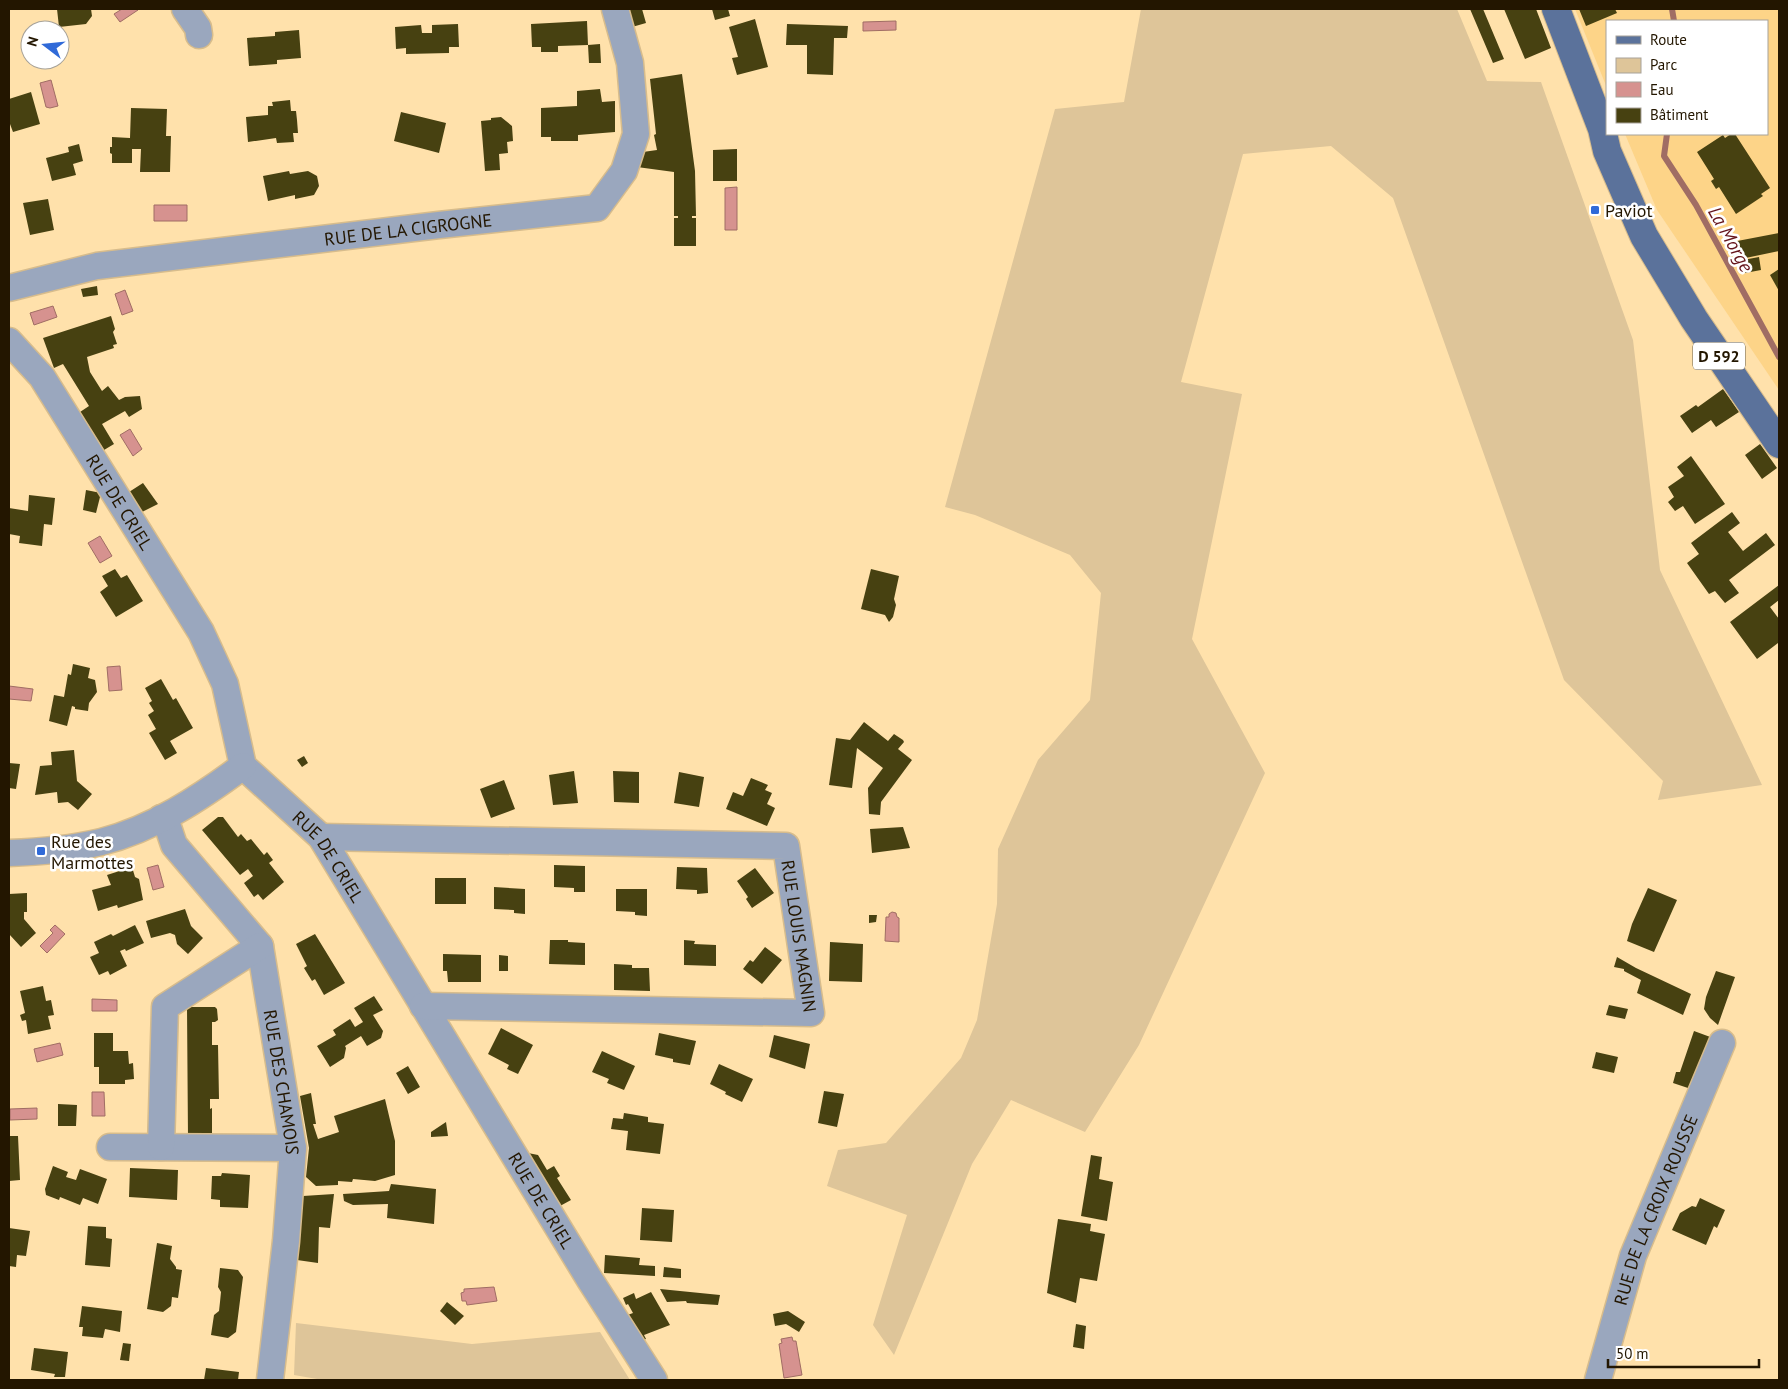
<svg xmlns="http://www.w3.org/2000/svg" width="1788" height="1389" font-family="'PT Sans',sans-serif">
  <rect width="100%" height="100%" fill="#ffe1ab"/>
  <path fill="#fdd488" d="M 1575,9 L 1779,9 L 1779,390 L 1657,210 L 1625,134 L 1767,134 L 1767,21 L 1607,21 L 1607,88 Z"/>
  <path fill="#dec599" d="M 1141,9 L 1457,9 L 1487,81 L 1541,82 L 1633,340 L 1660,570 L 1762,785 L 1658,800 L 1663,781 L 1564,680 L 1393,198 L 1331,146 L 1243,154 L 1181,382 L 1242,394 L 1192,639 L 1265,773 L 1139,1045 L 1085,1132 L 1011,1100 L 972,1164 L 894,1355 L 873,1325 L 907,1215 L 827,1186 L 838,1150 L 886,1143 L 961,1058 L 977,1020 L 997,904 L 998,849 L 1038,760 L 1090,700 L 1101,593 L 1070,555 L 975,515 L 945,507 L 1055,109 L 1124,102 Z
    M 296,1323 L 472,1344 L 600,1332 L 630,1380 L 323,1380 L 294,1375 Z"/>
  <path fill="#d6928f" stroke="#a06d64" d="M 122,9 L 136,9 L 138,10 L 120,22 L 114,14 Z
    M 896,21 L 896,30 L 863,31 L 863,22 Z
    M 51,80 L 58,106 L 50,108 L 46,107 L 40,83 Z
    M 737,187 L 737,230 L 725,230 L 725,188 Z
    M 154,205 L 187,205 L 187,221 L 154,221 Z
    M 125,290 L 133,311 L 122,315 L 115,294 Z
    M 53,306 L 57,317 L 34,325 L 30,313 Z
    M 130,429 L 142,449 L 133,456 L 120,435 Z
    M 100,536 L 112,556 L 100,563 L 88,543 Z
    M 120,666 L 122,690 L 109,691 L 107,667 Z
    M 9,686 L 33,689 L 31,701 L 9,699 Z
    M 158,865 L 164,887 L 153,890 L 147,868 Z
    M 892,912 L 896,913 L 897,917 L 899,918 L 899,942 L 885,941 L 886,917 L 889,917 L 889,914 Z
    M 55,925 L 65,934 L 47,953 L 40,946 L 53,933 L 50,930 Z
    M 92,999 L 117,1000 L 117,1011 L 92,1011 Z
    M 60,1043 L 63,1055 L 37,1062 L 34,1049 Z
    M 92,1092 L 104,1092 L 105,1116 L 92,1116 Z
    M 37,1108 L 37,1119 L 10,1120 L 10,1109 Z
    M 494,1287 L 497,1301 L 467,1305 L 466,1301 L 462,1301 L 461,1293 L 464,1292 L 464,1289 Z
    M 792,1337 L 793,1341 L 796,1341 L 802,1375 L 784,1378 L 779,1344 L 782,1343 L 781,1339 Z"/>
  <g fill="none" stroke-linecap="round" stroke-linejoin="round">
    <path stroke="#a06d64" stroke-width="6" d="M 1672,9 L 1674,21
      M 1667,134 L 1664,156 L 1696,205 L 1779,357"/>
  </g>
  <path fill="#474111" d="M 57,9 L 91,9 L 92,16 L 86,24 L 59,27 Z
    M 626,9 L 642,9 L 646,23 L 632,27 Z
    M 712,9 L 728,9 L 730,16 L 715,20 Z
    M 1470,9 L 1483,9 L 1504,59 L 1493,63 Z
    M 1504,9 L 1536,9 L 1551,48 L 1525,59 Z
    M 1579,9 L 1615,9 L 1617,13 L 1586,26 Z
    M 755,19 L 768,67 L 737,75 L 732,58 L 738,57 L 729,27 Z
    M 587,21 L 588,45 L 558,46 L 558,52 L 541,52 L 541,47 L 532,47 L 531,24 Z
    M 458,24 L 459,47 L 449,47 L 449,53 L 406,54 L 406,48 L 396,49 L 395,27 L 421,25 L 422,33 L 432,33 L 432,25 Z
    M 787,24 L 848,26 L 847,38 L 834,38 L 833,75 L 807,74 L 807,45 L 786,45 Z
    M 299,30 L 301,58 L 277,60 L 277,64 L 249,66 L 247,38 L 275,36 L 275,32 Z
    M 600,44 L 601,63 L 589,63 L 588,45 Z
    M 682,74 L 695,171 L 696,216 L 692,216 L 692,218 L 696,218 L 696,246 L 674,246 L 674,218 L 678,218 L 678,216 L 674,216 L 674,172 L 637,167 L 643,152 L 657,150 L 654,135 L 656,134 L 650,79 Z
    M 600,89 L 602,102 L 615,101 L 615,132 L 578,135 L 578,141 L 551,141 L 551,137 L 541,137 L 541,108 L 577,106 L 577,91 Z
    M 31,92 L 40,124 L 13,132 L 10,124 L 9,124 L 9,99 Z
    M 290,100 L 291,111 L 296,111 L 297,120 L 298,133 L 293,133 L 294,142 L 277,143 L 276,138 L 248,142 L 246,117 L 268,115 L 268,106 L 273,106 L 272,102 Z
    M 131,108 L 167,109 L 166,136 L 171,136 L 170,172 L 140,172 L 141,149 L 132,149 L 132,163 L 112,163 L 112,154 L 110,153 L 110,147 L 112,147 L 112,137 L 130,138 Z
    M 401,112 L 446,123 L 439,153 L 394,141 Z
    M 501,117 L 512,126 L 513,141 L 507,142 L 508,153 L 499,154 L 500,170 L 485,171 L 481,121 L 491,120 L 491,118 Z
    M 1731,134 L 1735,134 L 1770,188 L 1761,194 L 1763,196 L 1736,214 L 1719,187 L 1716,189 L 1711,181 L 1714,179 L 1697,152 L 1723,135 L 1725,138 Z
    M 79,144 L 83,161 L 73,164 L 76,175 L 52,181 L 46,158 L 69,152 L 68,147 Z
    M 737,149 L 737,181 L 713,181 L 713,150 Z
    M 289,171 L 290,174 L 308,171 L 317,176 L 319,186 L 314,195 L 295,199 L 295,195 L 268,201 L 263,176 Z
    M 48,199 L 54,230 L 30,235 L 23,203 Z
    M 1779,233 L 1779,251 L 1736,260 L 1732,242 Z
    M 1759,257 L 1761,270 L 1745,273 L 1743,260 Z
    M 1779,269 L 1779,291 L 1770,275 Z
    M 97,286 L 98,295 L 83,297 L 81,289 Z
    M 111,316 L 115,329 L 113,332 L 117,344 L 113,345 L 114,348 L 87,357 L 90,372 L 102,391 L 108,386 L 119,400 L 125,397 L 140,396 L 142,409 L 129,417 L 125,411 L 102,424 L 114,444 L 104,450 L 80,412 L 89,406 L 63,364 L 54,368 L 43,338 Z
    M 1723,389 L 1739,412 L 1716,427 L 1711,420 L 1692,433 L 1680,416 L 1696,405 L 1698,407 Z
    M 1760,444 L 1777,468 L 1762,479 L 1745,455 Z
    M 1691,456 L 1725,504 L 1695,524 L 1683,506 L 1675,511 L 1668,502 L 1674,497 L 1668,487 L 1684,476 L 1677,467 Z
    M 143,483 L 158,504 L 142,512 L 129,492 Z
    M 86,490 L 101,493 L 96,513 L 83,510 Z
    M 29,495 L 55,498 L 52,525 L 44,524 L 42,546 L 19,543 L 20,536 L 9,534 L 9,508 L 28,511 Z
    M 1732,512 L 1740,523 L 1728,532 L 1743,551 L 1766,533 L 1775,545 L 1729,580 L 1739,593 L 1725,603 L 1715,591 L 1709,594 L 1687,563 L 1699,554 L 1691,543 Z
    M 115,569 L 121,578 L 127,575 L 143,601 L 116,617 L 100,592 L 108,586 L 102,576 Z
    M 871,569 L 899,576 L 894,599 L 896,605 L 893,617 L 889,622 L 885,615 L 861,609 Z
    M 1779,585 L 1779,600 L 1770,607 L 1779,619 L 1779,645 L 1778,643 L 1757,659 L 1730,622 Z
    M 73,664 L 90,668 L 88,678 L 95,680 L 97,692 L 89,703 L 88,711 L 75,709 L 75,707 L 72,706 L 67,726 L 49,721 L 54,695 L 64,697 L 68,674 L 71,675 Z
    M 161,679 L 173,700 L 176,698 L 193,728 L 170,741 L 177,753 L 165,760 L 149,733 L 156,729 L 148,715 L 154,711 L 149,703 L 152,701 L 145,688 Z
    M 864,722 L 888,741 L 894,734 L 903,740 L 904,742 L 898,749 L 912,760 L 881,802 L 880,815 L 869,814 L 868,788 L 883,768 L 857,748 L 852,788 L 829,785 L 836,738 L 850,740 Z
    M 74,750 L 77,781 L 92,794 L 78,810 L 68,802 L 58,803 L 57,792 L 35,795 L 40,766 L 52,765 L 51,752 Z
    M 304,756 L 308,763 L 302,767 L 297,760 Z
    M 9,763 L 20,764 L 16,789 L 9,788 Z
    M 574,771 L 578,803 L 553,805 L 549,775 Z
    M 613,771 L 639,772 L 639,803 L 614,802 Z
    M 679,772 L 704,777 L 699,807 L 674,803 Z
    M 751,778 L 768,785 L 765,790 L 772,793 L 767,804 L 775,808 L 767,826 L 726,809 L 733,792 L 743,796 Z
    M 504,780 L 515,809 L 491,818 L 480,789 Z
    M 218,817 L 223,817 L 238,837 L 241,834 L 247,841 L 251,839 L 264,855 L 267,852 L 273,860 L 269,863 L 284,882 L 263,900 L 258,894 L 254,897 L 244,883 L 253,876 L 248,869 L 240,875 L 202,830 Z
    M 903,827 L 910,848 L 872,853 L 870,829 Z
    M 554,865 L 585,866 L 585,892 L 574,892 L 574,888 L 554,887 Z
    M 132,867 L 135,877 L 139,879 L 143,900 L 118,908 L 117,905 L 98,911 L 92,890 L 111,885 L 107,875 Z
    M 677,867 L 707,868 L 708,893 L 697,894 L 697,890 L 676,889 Z
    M 755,868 L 774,893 L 752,908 L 746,899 L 748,897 L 737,881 Z
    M 435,878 L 466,878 L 466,904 L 435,904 Z
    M 494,887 L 525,889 L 525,914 L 514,913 L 514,910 L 494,909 Z
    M 1648,888 L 1677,900 L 1654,952 L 1627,941 L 1632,924 Z
    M 616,889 L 647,889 L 647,916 L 635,915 L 635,912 L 616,911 Z
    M 27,893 L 27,912 L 24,912 L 24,919 L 36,933 L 21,947 L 9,934 L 9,894 Z
    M 185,909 L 191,926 L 203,938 L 188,954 L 177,944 L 175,935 L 170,933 L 151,938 L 146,921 Z
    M 869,915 L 877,915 L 876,922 L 869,923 Z
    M 135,925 L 144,943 L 126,951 L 125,949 L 120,951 L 127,966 L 110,975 L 108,971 L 99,975 L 90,957 L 99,953 L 94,942 L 111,934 L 113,936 Z
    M 315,934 L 345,983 L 324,995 L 315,979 L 312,981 L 304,968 L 307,966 L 296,944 Z
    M 550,940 L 568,940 L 568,942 L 585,943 L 585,965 L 549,964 Z
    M 684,940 L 695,941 L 694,944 L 716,945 L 716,966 L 684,965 Z
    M 830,942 L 863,944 L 862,982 L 829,981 Z
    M 765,947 L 782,960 L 762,984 L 743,969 L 750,960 L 753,962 Z
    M 443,954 L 481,955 L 481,982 L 448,982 L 447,971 L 443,971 Z
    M 499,955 L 508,956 L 508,971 L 499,971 Z
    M 1617,957 L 1636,968 L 1691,994 L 1683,1015 L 1637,993 L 1641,980 L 1624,971 L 1624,969 L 1614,967 Z
    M 614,964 L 632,965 L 632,968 L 649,968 L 650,991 L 614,990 Z
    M 1716,971 L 1735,977 L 1718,1025 L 1710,1018 L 1704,1009 L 1706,997 Z
    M 43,986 L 46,1001 L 51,1000 L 54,1015 L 48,1016 L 51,1029 L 28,1034 L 26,1020 L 22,1021 L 20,1015 L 25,1013 L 20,991 Z
    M 374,996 L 383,1010 L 373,1015 L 383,1031 L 381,1038 L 367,1046 L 361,1036 L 345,1046 L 346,1048 L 344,1058 L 330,1067 L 317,1046 L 336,1035 L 333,1030 L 350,1019 L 355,1027 L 363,1022 L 354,1008 Z
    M 1609,1005 L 1628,1009 L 1625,1019 L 1606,1015 Z
    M 187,1007 L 215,1007 L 217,1009 L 218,1020 L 215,1022 L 212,1022 L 212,1045 L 218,1045 L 219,1099 L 210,1099 L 210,1109 L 212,1108 L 212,1137 L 188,1137 Z
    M 501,1028 L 533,1045 L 518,1074 L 507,1069 L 509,1065 L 488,1054 Z
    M 1694,1031 L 1713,1038 L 1694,1090 L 1673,1083 L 1676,1072 L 1680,1072 Z
    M 94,1033 L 113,1033 L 113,1051 L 128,1051 L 129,1064 L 133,1063 L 134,1079 L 125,1080 L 125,1084 L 99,1084 L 99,1067 L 94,1067 Z
    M 659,1033 L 696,1041 L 690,1065 L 673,1062 L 673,1059 L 655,1055 Z
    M 774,1035 L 810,1044 L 805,1069 L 769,1057 Z
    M 602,1051 L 635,1066 L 624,1090 L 607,1083 L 609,1079 L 592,1072 Z
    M 1596,1052 L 1618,1057 L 1614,1073 L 1592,1068 Z
    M 719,1064 L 753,1079 L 742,1102 L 725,1094 L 726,1092 L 710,1084 Z
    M 408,1066 L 420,1087 L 408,1094 L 396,1073 Z
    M 824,1091 L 844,1094 L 837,1127 L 818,1123 Z
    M 311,1093 L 316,1124 L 313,1124 L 318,1139 L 339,1132 L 334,1116 L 385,1099 L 395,1141 L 395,1175 L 375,1181 L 353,1179 L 352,1182 L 338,1181 L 338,1185 L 316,1186 L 306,1177 L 309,1148 L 300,1096 Z
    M 58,1104 L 77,1105 L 76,1126 L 58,1126 Z
    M 624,1113 L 648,1117 L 648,1122 L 664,1124 L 660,1154 L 626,1150 L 628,1131 L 611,1129 L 613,1118 L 623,1119 Z
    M 446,1122 L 448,1136 L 431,1137 L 431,1132 Z
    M 9,1136 L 18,1136 L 20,1180 L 9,1181 Z
    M 528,1153 L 538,1155 L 547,1170 L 554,1166 L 560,1176 L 557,1178 L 571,1200 L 560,1206 Z
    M 1091,1155 L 1102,1157 L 1099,1179 L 1113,1182 L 1107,1221 L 1081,1216 Z
    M 53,1166 L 68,1172 L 66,1177 L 76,1180 L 80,1169 L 107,1179 L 98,1204 L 83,1198 L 80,1205 L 60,1197 L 59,1200 L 46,1195 L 45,1189 Z
    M 130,1168 L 178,1170 L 177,1200 L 129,1197 Z
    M 222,1173 L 250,1175 L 248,1208 L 220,1207 L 220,1200 L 211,1199 L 212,1176 L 221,1176 Z
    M 391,1184 L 436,1189 L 434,1224 L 387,1218 L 388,1204 L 353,1205 L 344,1201 L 343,1194 L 389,1191 Z
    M 334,1194 L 330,1228 L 319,1227 L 318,1263 L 297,1260 L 303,1196 Z
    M 1700,1198 L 1725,1210 L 1717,1228 L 1714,1226 L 1706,1245 L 1672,1230 L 1680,1213 L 1692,1206 L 1696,1207 Z
    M 642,1208 L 674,1210 L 672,1242 L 640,1240 Z
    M 1058,1219 L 1091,1224 L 1090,1231 L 1105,1234 L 1097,1281 L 1080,1278 L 1076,1303 L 1047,1293 Z
    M 88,1226 L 106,1227 L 106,1238 L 112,1239 L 110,1267 L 85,1265 Z
    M 9,1228 L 30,1231 L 26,1256 L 17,1255 L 16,1267 L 9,1266 Z
    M 157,1243 L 172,1246 L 170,1259 L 176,1267 L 176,1269 L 182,1270 L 178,1298 L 172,1297 L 171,1306 L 163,1312 L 147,1309 Z
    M 605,1255 L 640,1258 L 639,1265 L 655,1266 L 655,1276 L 604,1273 Z
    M 664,1267 L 681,1269 L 681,1278 L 663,1277 Z
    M 220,1268 L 238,1270 L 243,1277 L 236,1332 L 228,1338 L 211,1335 L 214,1315 L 219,1311 L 220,1302 L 221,1292 L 218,1287 Z
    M 660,1289 L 720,1295 L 718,1305 L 687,1303 L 686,1301 L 667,1302 Z
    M 651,1292 L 670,1325 L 644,1335 L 646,1339 L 640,1341 L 625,1316 L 633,1313 L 628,1304 L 626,1305 L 623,1298 L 634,1293 L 636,1299 Z
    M 447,1302 L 464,1316 L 455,1325 L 440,1311 Z
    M 82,1306 L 122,1311 L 120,1332 L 105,1329 L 103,1338 L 82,1336 L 83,1327 L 79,1327 Z
    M 788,1311 L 805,1322 L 799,1332 L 786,1324 L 775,1326 L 773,1314 Z
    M 1076,1324 L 1086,1326 L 1084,1349 L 1073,1347 Z
    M 123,1343 L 131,1344 L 129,1361 L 120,1360 Z
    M 34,1348 L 68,1352 L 65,1377 L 54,1377 L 55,1374 L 31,1370 Z
    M 206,1368 L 239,1372 L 238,1380 L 204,1380 Z"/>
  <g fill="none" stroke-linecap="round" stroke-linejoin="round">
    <defs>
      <g id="minor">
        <path d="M 185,9 L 198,28 L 199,35"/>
        <path id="s1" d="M 9,288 L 97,266 L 439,225 L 597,208 L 624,171 L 636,134 L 630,63 L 615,9"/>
        <path id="s2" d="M 9,341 L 42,377 L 201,632 L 225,684 L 243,766 L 321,837 L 590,1280 L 654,1380"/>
        <path id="s3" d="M 161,818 L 168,827 L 174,845 L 260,946 L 293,1148 L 286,1241 L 270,1380"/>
        <path id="s4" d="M 321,837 L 786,846 L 811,1013 L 423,1006"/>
        <path d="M 9,853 C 39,852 71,849 101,842 C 153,829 200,798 243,766"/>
        <path d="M 110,1147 L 293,1148"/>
        <path d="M 161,1147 L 165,1007 L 260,946"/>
        <path id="s5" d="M 1598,1380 L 1633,1256 L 1722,1043"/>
      </g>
      <path id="major" d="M 1556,9 L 1602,129 L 1607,151 L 1644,236 L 1694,319 L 1779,444"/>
    </defs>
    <use href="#minor" stroke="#d7bc8c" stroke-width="29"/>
    <use href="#major" stroke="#d7bc8c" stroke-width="30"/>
    <use href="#minor" stroke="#9aa7be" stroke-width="26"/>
    <use href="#major" stroke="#5b729b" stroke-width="28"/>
  </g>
  <g fill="#306ad8" stroke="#fff" stroke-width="2">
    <rect x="1590" y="205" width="10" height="10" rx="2.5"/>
    <rect x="36" y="846" width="10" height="10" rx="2.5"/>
  </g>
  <g text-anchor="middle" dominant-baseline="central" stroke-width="5" stroke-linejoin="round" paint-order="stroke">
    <rect fill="#fff" stroke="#655c4c" stroke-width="1" x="1693" y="342.5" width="52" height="27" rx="4"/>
    <g font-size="16" font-weight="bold" fill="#231600">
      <text x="1719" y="356">D 592</text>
    </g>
    <g font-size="18" fill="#231600" stroke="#fff" text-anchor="start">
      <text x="1605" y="210">Paviot</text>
      <text x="51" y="841">Rue des<tspan x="51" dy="21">Marmottes</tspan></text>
    </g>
    <g font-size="18" fill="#231600" stroke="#fff">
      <text stroke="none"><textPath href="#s1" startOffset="404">RUE DE LA CIGROGNE</textPath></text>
      <text stroke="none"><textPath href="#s2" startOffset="196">RUE DE CRIEL</textPath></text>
      <text stroke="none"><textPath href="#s2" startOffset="616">RUE DE CRIEL</textPath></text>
      <text stroke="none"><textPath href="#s4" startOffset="556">RUE LOUIS MAGNIN</textPath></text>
      <text stroke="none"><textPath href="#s3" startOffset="301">RUE DES CHAMOIS</textPath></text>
      <text stroke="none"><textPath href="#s2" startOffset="1021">RUE DE CRIEL</textPath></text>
      <text stroke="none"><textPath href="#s5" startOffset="180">RUE DE LA CROIX ROUSSE</textPath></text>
    </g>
    <g font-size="19" font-style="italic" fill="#65151b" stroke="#fff">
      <text transform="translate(1731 239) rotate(61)">La Morge</text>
    </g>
  </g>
  <rect width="1788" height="1389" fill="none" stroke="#231600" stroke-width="20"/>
  <rect x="1606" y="20" width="162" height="115" fill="#ffffff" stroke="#a7a299"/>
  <rect x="1616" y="36" width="25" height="8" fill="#5b729b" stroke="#a7a299"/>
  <text x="1650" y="45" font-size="15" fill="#231600">Route</text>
  <rect x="1616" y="58" width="25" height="15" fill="#dec599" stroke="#a7a299"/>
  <text x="1650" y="70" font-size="15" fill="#231600">Parc</text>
  <rect x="1616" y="82" width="25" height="15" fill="#d6928f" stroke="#a7a299"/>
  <text x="1650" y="95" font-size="15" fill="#231600">Eau</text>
  <rect x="1616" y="108" width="25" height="15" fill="#474111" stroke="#a7a299"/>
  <text x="1650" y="120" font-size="15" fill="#231600">Bâtiment</text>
  <g transform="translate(45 45) rotate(286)"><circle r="24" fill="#ffffff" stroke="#a7a299"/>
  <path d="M0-4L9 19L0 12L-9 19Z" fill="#306ad8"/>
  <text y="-8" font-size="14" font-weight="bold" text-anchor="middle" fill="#231600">N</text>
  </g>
  <path d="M1608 1359v8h151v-8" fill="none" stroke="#231600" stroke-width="2.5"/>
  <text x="1616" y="1359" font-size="15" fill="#231600" stroke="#ffffff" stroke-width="4" paint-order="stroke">50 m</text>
</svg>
